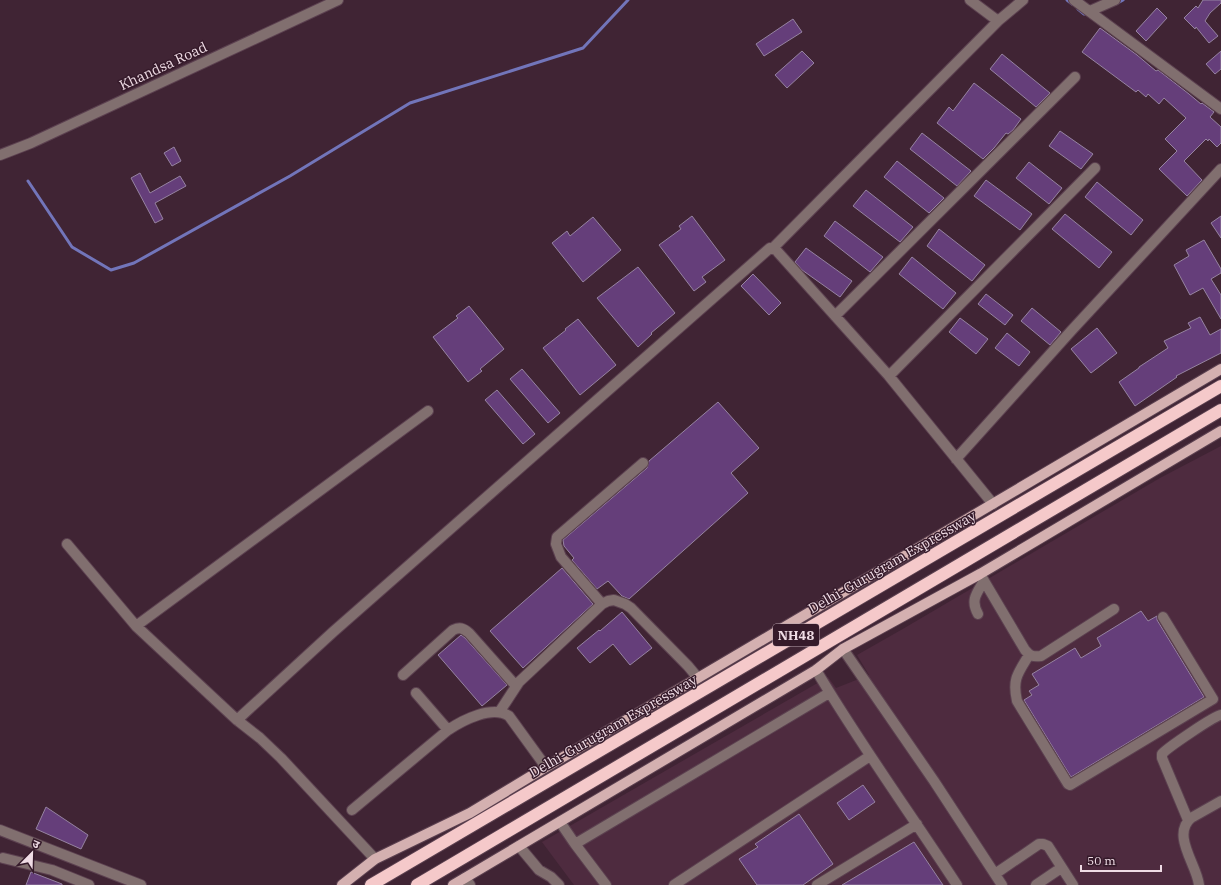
<svg xmlns="http://www.w3.org/2000/svg" width="1221" height="885" font-family="'IBM Plex Serif','Noto Sans Devanagari',serif">
  <rect width="100%" height="100%" fill="#402434"/>
  <path fill="#4e2b3f" d="M 1221,446 L 1221,885 L 574,885 L 542,842 L 828,677 L 836,688 L 869,675 L 857,655 L 901,630 L 1160,478 Z"/>
  <g fill="none" stroke-linecap="round" stroke-linejoin="round">
    <path stroke="#7275ba" stroke-width="3" d="M 1067,0 L 1072,4
      M 1116,4 L 1123,0
      M 1078,9 L 1084,14 L 1088,14
      M 28,181 L 72,247 L 111,270 L 134,263 L 290,176 L 410,103 L 583,48 L 628,0"/>
  </g>
  <path fill="#653e7a" stroke="#9683a1" d="M 1203,0 L 1221,0 L 1221,3 L 1210,13 L 1205,21 L 1218,36 L 1209,43 L 1196,27 L 1195,29 L 1184,18 L 1196,6 L 1198,8 Z
    M 1157,8 L 1167,18 L 1146,41 L 1136,31 Z
    M 793,19 L 802,32 L 764,56 L 756,44 Z
    M 1100,28 L 1137,55 L 1156,71 L 1158,70 L 1189,94 L 1201,104 L 1202,103 L 1214,112 L 1210,117 L 1221,127 L 1221,143 L 1217,147 L 1209,139 L 1208,141 L 1206,139 L 1184,161 L 1202,180 L 1187,196 L 1159,169 L 1177,151 L 1165,139 L 1186,118 L 1164,98 L 1159,104 L 1148,94 L 1146,97 L 1138,90 L 1136,92 L 1082,52 Z
    M 802,51 L 814,63 L 787,88 L 775,75 Z
    M 1221,51 L 1221,69 L 1215,74 L 1206,64 Z
    M 1002,54 L 1050,93 L 1036,107 L 990,69 Z
    M 974,83 L 1021,119 L 1013,130 L 1008,134 L 1006,133 L 994,148 L 983,159 L 937,123 L 949,107 L 953,111 Z
    M 1060,131 L 1093,154 L 1081,169 L 1049,146 Z
    M 922,133 L 971,171 L 957,186 L 910,149 Z
    M 174,147 L 181,161 L 172,166 L 164,153 Z
    M 897,161 L 944,198 L 929,213 L 884,177 Z
    M 1029,162 L 1062,188 L 1049,204 L 1016,178 Z
    M 140,173 L 150,193 L 180,176 L 186,186 L 155,203 L 163,219 L 155,223 L 131,178 Z
    M 986,180 L 1032,214 L 1020,230 L 974,196 Z
    M 1097,182 L 1143,220 L 1131,235 L 1085,197 Z
    M 866,190 L 913,227 L 900,242 L 853,206 Z
    M 1065,214 L 1112,252 L 1099,268 L 1052,229 Z
    M 692,216 L 725,260 L 702,277 L 706,282 L 694,291 L 659,245 L 681,229 L 679,226 Z
    M 1221,216 L 1221,238 L 1211,223 Z
    M 593,217 L 621,250 L 583,282 L 552,243 L 567,231 L 570,236 Z
    M 835,221 L 883,257 L 870,272 L 824,236 Z
    M 939,229 L 985,265 L 972,281 L 927,246 Z
    M 1204,240 L 1221,269 L 1221,273 L 1211,279 L 1221,295 L 1221,319 L 1203,288 L 1190,295 L 1174,265 L 1189,256 L 1186,250 Z
    M 806,248 L 852,281 L 840,297 L 802,270 L 795,262 Z
    M 912,257 L 956,293 L 943,309 L 899,274 Z
    M 638,267 L 675,313 L 651,333 L 652,334 L 638,347 L 597,298 Z
    M 753,274 L 781,303 L 769,315 L 741,286 Z
    M 986,294 L 1013,315 L 1005,325 L 978,304 Z
    M 469,306 L 504,349 L 480,369 L 482,371 L 468,382 L 433,337 L 458,318 L 456,316 Z
    M 1032,308 L 1061,332 L 1050,345 L 1021,321 Z
    M 1200,317 L 1210,335 L 1221,329 L 1221,353 L 1176,376 L 1177,377 L 1135,406 L 1119,382 L 1139,368 L 1139,367 L 1168,348 L 1164,341 L 1191,328 L 1188,323 Z
    M 960,318 L 988,339 L 976,354 L 949,332 Z
    M 578,319 L 616,365 L 580,395 L 543,348 L 566,330 L 565,329 Z
    M 1097,328 L 1117,353 L 1091,373 L 1071,349 Z
    M 1007,333 L 1030,352 L 1019,366 L 995,348 Z
    M 522,369 L 560,413 L 548,423 L 510,379 Z
    M 497,390 L 535,434 L 523,444 L 485,400 Z
    M 718,402 L 759,448 L 731,473 L 748,493 L 629,599 L 622,596 L 608,581 L 597,589 L 572,560 L 574,558 L 564,546 L 563,540 L 647,468 L 649,461 Z
    M 562,568 L 593,604 L 523,668 L 490,631 Z
    M 1141,611 L 1148,621 L 1157,616 L 1157,620 L 1204,697 L 1071,777 L 1024,700 L 1032,695 L 1029,691 L 1039,685 L 1032,674 L 1075,648 L 1081,658 L 1101,646 L 1097,638 Z
    M 622,612 L 652,648 L 630,665 L 613,644 L 590,663 L 577,648 L 599,630 L 600,631 Z
    M 461,635 L 465,638 L 507,685 L 482,706 L 438,655 Z
    M 863,785 L 875,802 L 849,820 L 837,803 Z
    M 46,807 L 88,835 L 81,849 L 36,829 Z
    M 799,814 L 833,864 L 803,885 L 757,885 L 739,859 L 758,847 L 755,844 Z
    M 914,842 L 943,885 L 842,885 Z
    M 31,872 L 62,884 L 62,885 L 26,885 Z"/>
  <g fill="none" stroke-linecap="round" stroke-linejoin="round">
    <defs>
      <path id="minor" d="M 970,0 L 998,21
        M 1074,0 L 1221,109
        M 1090,11 L 1115,0
        M 0,155 L 31,143 L 338,0
        M 773,248 L 998,21 L 1023,0
        M 835,316 L 1075,77
        M 889,376 L 1095,168
        M 956,459 L 1071,331 L 1221,169
        M 67,544 L 136,626 L 237,720 L 260,738 L 281,758 L 375,859
        M 980,574 L 1025,650 C 1030,656 1033,657 1041,656 L 1114,609
        M 602,604 L 561,557 L 556,544 L 557,537 L 643,463
        M 978,614 C 970,600 977,593 984,581
        M 136,626 L 428,411
        M 843,649 L 934,781 L 1002,885
        M 1029,655 C 1018,673 1012,679 1017,701 L 1068,784 L 1070,785 L 1213,699 L 1163,617
        M 816,670 C 860,744 910,813 957,885
        M 403,675 L 453,630 C 460,627 463,628 469,633 L 516,686
        M 416,693 L 448,730
        M 500,711 L 519,682 L 602,604 L 608,601 L 614,600 L 625,604 L 631,608 L 688,666 L 698,678
        M 237,720 L 333,632 L 770,248 L 776,250 L 889,376 L 993,504
        M 352,810 L 448,730 C 463,720 492,705 509,716 L 546,767
        M 1188,820 L 1162,758 L 1162,754 C 1167,748 1214,716 1221,715
        M 560,822 L 575,844 L 606,885
        M 0,830 L 141,885
        M 575,844 L 829,693
        M 519,846 L 539,870 L 551,877 L 559,885
        M 3,858 L 52,870 L 89,885
        M 995,874 L 1039,844 L 1043,844 L 1048,846 L 1073,885
        M 465,878 L 470,885
        M 674,885 L 870,756
        M 817,885 L 917,824
        M 1036,885 L 1061,868
        M 1199,885 C 1197,865 1171,835 1191,818 L 1221,801"/>
      <path id="major" d="M 342,885 L 375,859 L 470,813 L 546,767 L 698,678 L 1221,369
        M 453,885 L 816,670 L 843,649 L 980,574 L 1221,431"/>
      <path id="highway" d="M 371,885 L 1221,386
        M 417,885 L 1221,410"/>
    </defs>
    <use href="#minor" stroke="#5c4150" stroke-width="12"/>
    <use href="#major" stroke="#5c4150" stroke-width="12"/>
    <use href="#highway" stroke="#5c4150" stroke-width="14"/>
    <use href="#minor" stroke="#816f6f" stroke-width="10"/>
    <use href="#major" stroke="#d4b0b0" stroke-width="10"/>
    <use href="#highway" stroke="#f5c9ca" stroke-width="12"/>
  </g>
  <g text-anchor="middle" dominant-baseline="central" stroke-width="3" stroke-linejoin="round" paint-order="stroke">
    <rect fill="#351a2a" stroke="#b7a2ad" stroke-width="1" x="773" y="624" width="46" height="22" rx="3"/>
    <g font-size="13" font-weight="bold" fill="#efdce5">
      <text x="796" y="635">NH48</text>
    </g>
    <g font-size="14" fill="#efdce5" stroke="#351a2a">
      <text transform="translate(163 66) rotate(-25)">Khandsa Road</text>
      <text transform="translate(892 562) rotate(-30)">Delhi-Gurugram Expressway</text>
      <text transform="translate(613 726) rotate(-30)">Delhi-Gurugram Expressway</text>
    </g>
  </g>
  <g transform="translate(32 853) rotate(23)" stroke="#351a2a" stroke-width="3" paint-order="stroke">
  <path d="M0-3L7 15L0 10L-7 15Z" fill="#efdce5"/>
  <text y="-6" font-size="11" font-weight="bold" text-anchor="middle" fill="#efdce5">उ</text>
  </g>
  <path d="M1081 865v6h80v-6" fill="none" stroke="#efdce5" stroke-width="2"/>
  <text x="1087" y="865" font-size="12" fill="#efdce5" stroke="#351a2a" stroke-width="3" paint-order="stroke">50 m</text>
</svg>
